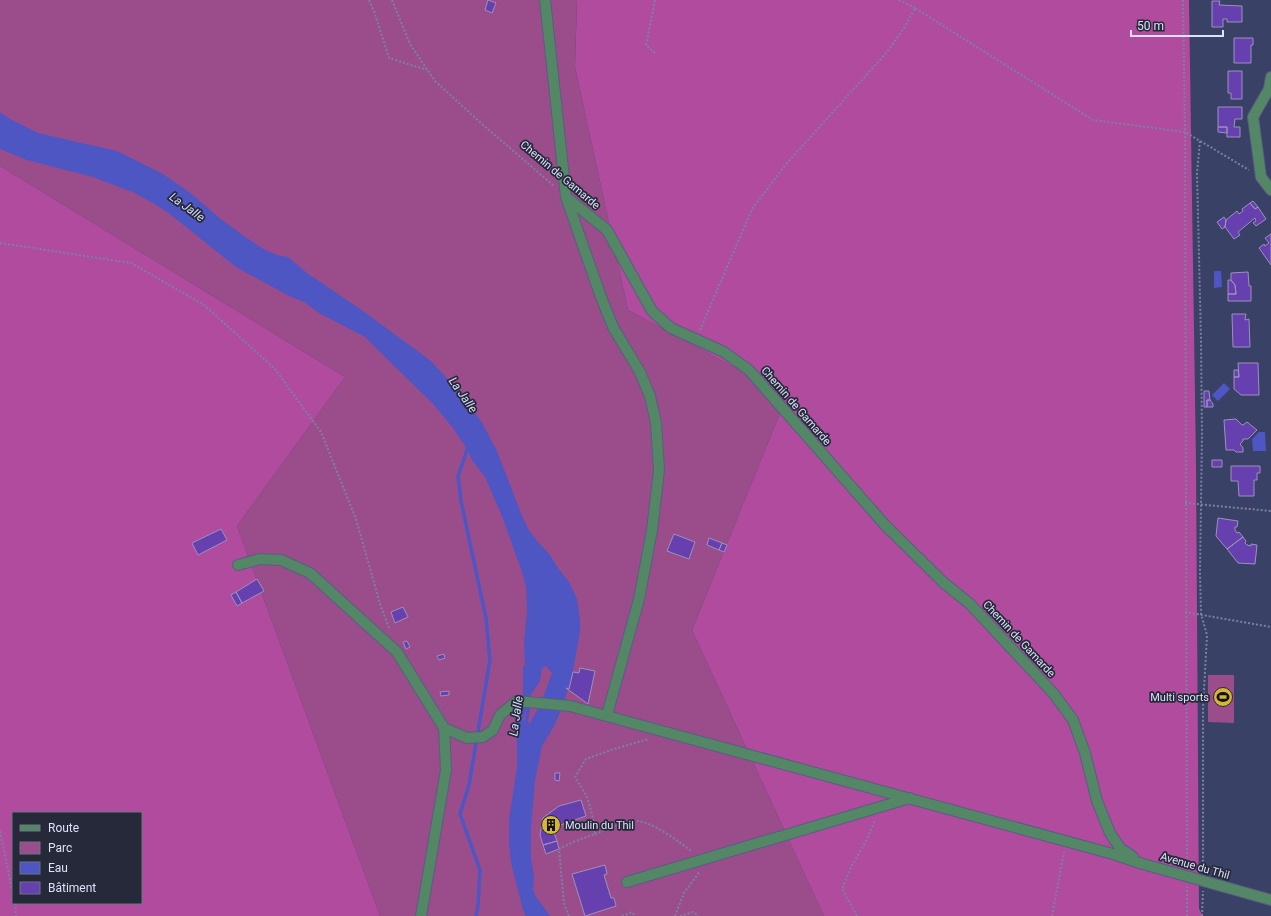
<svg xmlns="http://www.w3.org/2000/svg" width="1271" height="916" font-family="Roboto,sans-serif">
  <rect width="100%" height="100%" fill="#3a4166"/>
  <path fill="#9b4d8b" d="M 0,0 L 577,0 L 575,67 L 628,310 L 787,396 L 692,630 L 824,916 L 380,916 L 237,526 L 345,377 L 0,166 Z
    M 1208,675 L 1234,675 L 1234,723 L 1208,722 Z"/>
  <path fill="#b14b9e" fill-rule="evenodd" d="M 577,0 L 1189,0 L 1196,463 L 1199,909 L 1203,916 L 824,916 L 692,630 L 787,396 L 628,310 L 575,67 Z
    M 0,166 L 345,377 L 237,526 L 380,916 L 0,916 ZM 13,813 L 141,813 L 141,903 L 13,903 Z"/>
  <path fill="#4d56c2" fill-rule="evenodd" d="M 0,112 L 8,118 L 38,133 L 117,151 L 163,174 L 189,192 L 222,220 L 244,236 L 265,250 L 277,255 L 288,257 L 307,273 L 363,311 L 431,361 L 452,384 L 481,421 L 497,451 L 522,516 L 529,530 L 538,542 L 550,555 L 558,568 L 569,582 L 577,599 L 580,619 L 580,632 L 572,676 L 562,708 L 554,726 L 542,746 L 535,781 L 531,829 L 531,857 L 534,878 L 533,890 L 536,897 L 550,916 L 526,916 L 523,910 L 511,863 L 509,845 L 509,819 L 517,768 L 517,716 L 523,696 L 523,666 L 525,665 L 524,641 L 527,612 L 526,587 L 522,572 L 502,516 L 485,477 L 472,460 L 467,449 L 453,428 L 433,404 L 365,337 L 319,313 L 304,302 L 289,296 L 236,267 L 171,215 L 158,206 L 135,193 L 93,177 L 27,160 L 0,149 ZM 546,666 L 552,673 L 541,703 L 530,723 L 523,720 L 530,696 L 540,681 L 542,668 Z
    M 1214,271 L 1221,271 L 1222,287 L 1214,288 Z
    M 1224,383 L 1230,389 L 1218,401 L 1212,395 Z
    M 1259,432 L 1265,432 L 1266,451 L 1253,451 L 1252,439 Z"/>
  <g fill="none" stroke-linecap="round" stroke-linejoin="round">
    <path stroke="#4d56c2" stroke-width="3.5" d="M 468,447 L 458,476 L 461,501 L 486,618 L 490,660 L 469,785 L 460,814 L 480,870 L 478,905 L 476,916
      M 526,726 L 529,702"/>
  </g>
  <path fill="#6640ae" stroke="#9b91bc" d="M 488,0 L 496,3 L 492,13 L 485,10 Z
    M 1212,1 L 1220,1 L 1219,5 L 1242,6 L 1242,22 L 1227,22 L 1227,19 L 1223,19 L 1223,27 L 1212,27 Z
    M 1234,38 L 1253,38 L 1253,45 L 1251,45 L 1251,63 L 1234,63 Z
    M 1228,71 L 1242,71 L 1242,99 L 1231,99 L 1231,93 L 1228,93 Z
    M 1218,107 L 1242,107 L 1242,119 L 1235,119 L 1234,127 L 1240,127 L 1240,137 L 1227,137 L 1227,127 L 1218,127 Z
    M 1218,127 L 1227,127 L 1227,133 L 1218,132 Z
    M 1253,201 L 1258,207 L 1255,209 L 1250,203 Z
    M 1250,203 L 1255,209 L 1258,207 L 1266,219 L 1256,226 L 1253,223 L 1256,221 L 1255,218 L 1238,232 L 1240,235 L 1234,239 L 1225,227 L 1226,220 L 1237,211 L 1239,214 L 1243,211 L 1242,209 Z
    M 1224,217 L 1226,220 L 1225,227 L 1222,229 L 1217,222 Z
    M 1271,234 L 1271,265 L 1259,248 L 1264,244 L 1265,246 L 1269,243 L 1265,238 Z
    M 1248,272 L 1249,286 L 1251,286 L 1251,301 L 1228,301 L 1228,294 L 1236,294 L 1235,285 L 1231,280 L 1231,273 Z
    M 1228,280 L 1231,280 L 1235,285 L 1236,294 L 1228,294 Z
    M 1232,314 L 1246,314 L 1245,320 L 1249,319 L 1250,347 L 1233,347 Z
    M 1238,363 L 1258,363 L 1259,395 L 1241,395 L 1234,389 L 1234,377 L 1239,377 Z
    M 1234,370 L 1238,370 L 1239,377 L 1234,377 Z
    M 1204,391 L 1209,391 L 1210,400 L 1207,400 L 1207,407 L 1204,407 Z
    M 1207,400 L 1210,400 L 1213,404 L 1213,407 L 1207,407 Z
    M 1236,419 L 1242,425 L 1243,425 L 1247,422 L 1257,430 L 1248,439 L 1243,439 L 1243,441 L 1240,444 L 1243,448 L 1243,452 L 1236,452 L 1234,450 L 1226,450 L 1224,420 Z
    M 1212,460 L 1222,460 L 1222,467 L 1212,467 Z
    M 1231,466 L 1260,466 L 1260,473 L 1257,473 L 1257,480 L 1254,480 L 1254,496 L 1239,496 L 1238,481 L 1231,481 Z
    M 1218,518 L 1238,521 L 1237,527 L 1235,527 L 1235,530 L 1237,533 L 1239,532 L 1243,537 L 1227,549 L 1216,536 Z
    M 221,529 L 227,540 L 198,555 L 192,543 Z
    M 674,534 L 695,542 L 689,559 L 667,551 Z
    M 1243,537 L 1246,541 L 1245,543 L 1247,545 L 1251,546 L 1251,544 L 1257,545 L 1255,564 L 1238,563 L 1227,549 Z
    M 709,538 L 722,543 L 719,550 L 707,545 Z
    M 722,543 L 727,545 L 724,552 L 719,550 Z
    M 257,579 L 264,591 L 242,603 L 236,592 Z
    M 236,592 L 242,603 L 237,606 L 231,595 Z
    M 403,607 L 408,617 L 395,623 L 391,612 Z
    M 407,641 L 410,647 L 406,649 L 403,642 Z
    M 444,654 L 445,658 L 439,660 L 437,656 Z
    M 580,668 L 595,671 L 588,704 L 566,688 L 569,689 L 573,672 L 579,673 Z
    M 449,691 L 449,695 L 441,696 L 440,692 Z
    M 555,773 L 560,773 L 559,781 L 555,780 Z
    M 581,800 L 586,816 L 552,828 L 557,841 L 543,845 L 540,835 L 543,818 L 559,806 Z
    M 557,841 L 559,849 L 546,854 L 543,845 Z
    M 605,865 L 607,874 L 604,875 L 611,898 L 614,898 L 616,906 L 585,916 L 572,874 Z"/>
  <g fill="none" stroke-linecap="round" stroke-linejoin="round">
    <defs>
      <path id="minor" d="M 545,0 L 566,197 L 601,297 L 613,327 L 640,372 L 650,396 L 656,423 L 659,470 L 652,530 L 639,599 L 607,715
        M 1271,77 L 1269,89 L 1253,117 L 1261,177 L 1271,190
        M 566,197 L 607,230 L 652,311 L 671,328 L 724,352 L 749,370 L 885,525 L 944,583 L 970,604 L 1054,694 L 1073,720 L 1085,753 L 1097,801 L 1110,833 L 1120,848 L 1133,857
        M 238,565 L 260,559 L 281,560 L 310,573 L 397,652 L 444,728 L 467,738 L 483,737 L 493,730 L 500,715 L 517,701 L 570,706 L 1113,854 L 1143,864 L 1271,900
        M 627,882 L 910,798
        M 421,916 L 446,770 L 444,728"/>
    </defs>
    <use href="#minor" stroke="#575e80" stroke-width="12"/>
    <path stroke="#7b81a1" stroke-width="2" stroke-dasharray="2 2" stroke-linecap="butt" d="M 369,0 L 374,11 L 389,58 L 427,70
      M 392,0 L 410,44 L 435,81 L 482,124 L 554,186
      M 655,0 L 646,45 L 655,53
      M 899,0 L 915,8
      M 1183,0 L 1185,132 L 1187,865
      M 1200,141 L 1197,173 L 1201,340 L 1202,434 L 1200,573 L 1201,614 L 1207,635 L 1203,708 L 1203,871
      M 0,243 L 131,263 L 204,305 L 275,369 L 321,432 L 356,519 L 381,607 L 389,628
      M 700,330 L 752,209 L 787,163 L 887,52 L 904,28 L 915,8 L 1093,120 L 1185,132 L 1249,170
      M 1185,503 L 1271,511
      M 1185,612 L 1271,627
      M 0,831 L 13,895
      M 595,834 C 608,829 622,822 637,821 C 651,821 680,842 691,851
      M 15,903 L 16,916
      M 569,916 L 564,904 L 559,849 L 573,842 L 595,834 L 592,814 L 587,797 L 575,777 L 586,759 L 614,749 L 649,739
      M 622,916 L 632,912 L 635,916
      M 675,916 L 684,893 L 700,871
      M 680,916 L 693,912 L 699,916
      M 857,916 L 842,889 L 851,867 L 865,843 L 875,820
      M 1052,916 L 1064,852
      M 1187,916 L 1187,887
      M 1202,916 L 1203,891"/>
    <use href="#minor" stroke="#548766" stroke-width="10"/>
  </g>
  <defs>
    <symbol id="stadium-disc" viewBox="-11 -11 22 22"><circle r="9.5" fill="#d4b635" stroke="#25293a"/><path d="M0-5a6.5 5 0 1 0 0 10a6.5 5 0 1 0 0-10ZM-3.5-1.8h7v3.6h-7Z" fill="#111"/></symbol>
    <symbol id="building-disc" viewBox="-11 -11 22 22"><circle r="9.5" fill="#d4b635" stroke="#25293a"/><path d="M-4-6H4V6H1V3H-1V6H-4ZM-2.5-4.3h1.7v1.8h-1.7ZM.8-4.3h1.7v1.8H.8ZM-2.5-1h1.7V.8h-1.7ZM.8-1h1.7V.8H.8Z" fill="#111"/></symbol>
  </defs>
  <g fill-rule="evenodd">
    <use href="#stadium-disc" x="1212" y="686" width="22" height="22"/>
    <use href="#building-disc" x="540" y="814" width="22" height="22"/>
  </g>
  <g text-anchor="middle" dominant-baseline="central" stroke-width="3.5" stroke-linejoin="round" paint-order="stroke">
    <g font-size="11" fill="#dce1f8" stroke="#25293a">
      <text transform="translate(560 175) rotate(40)">Chemin de Gamarde</text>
      <text transform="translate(796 406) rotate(49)">Chemin de Gamarde</text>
      <text transform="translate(1019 639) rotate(47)">Chemin de Gamarde</text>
      <text transform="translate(1195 866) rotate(16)">Avenue du Thil</text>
    </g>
    <g font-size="11" fill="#dce1f8" stroke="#25293a" text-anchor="end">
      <text x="1209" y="697">Multi sports</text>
      <text x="565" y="825" text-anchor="start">Moulin du Thil</text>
    </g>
    <g font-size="12" font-style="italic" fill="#d6ddf9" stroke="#25293a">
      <text transform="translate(187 207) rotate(36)">La Jalle</text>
      <text transform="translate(463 395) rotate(55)">La Jalle</text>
      <text transform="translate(516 716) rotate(-82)">La Jalle</text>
    </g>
  </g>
  <rect x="12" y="812" width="130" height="92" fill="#25293a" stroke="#6e7386"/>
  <rect x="20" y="825" width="20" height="6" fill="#548766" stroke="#6e7386"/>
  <text x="48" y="832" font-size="12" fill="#dce1f8">Route</text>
  <rect x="20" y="842" width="20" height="12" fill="#9b4d8b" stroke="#6e7386"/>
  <text x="48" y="852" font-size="12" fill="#dce1f8">Parc</text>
  <rect x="20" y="862" width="20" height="12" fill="#4d56c2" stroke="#6e7386"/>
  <text x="48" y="872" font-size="12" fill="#dce1f8">Eau</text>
  <rect x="20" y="882" width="20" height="12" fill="#6640ae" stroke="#6e7386"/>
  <text x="48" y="892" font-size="12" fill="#dce1f8">Bâtiment</text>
  <path d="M1131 30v6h92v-6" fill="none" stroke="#dce1f8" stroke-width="2"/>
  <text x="1137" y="30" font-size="12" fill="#dce1f8" stroke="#25293a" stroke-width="3" paint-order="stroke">50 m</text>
</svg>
